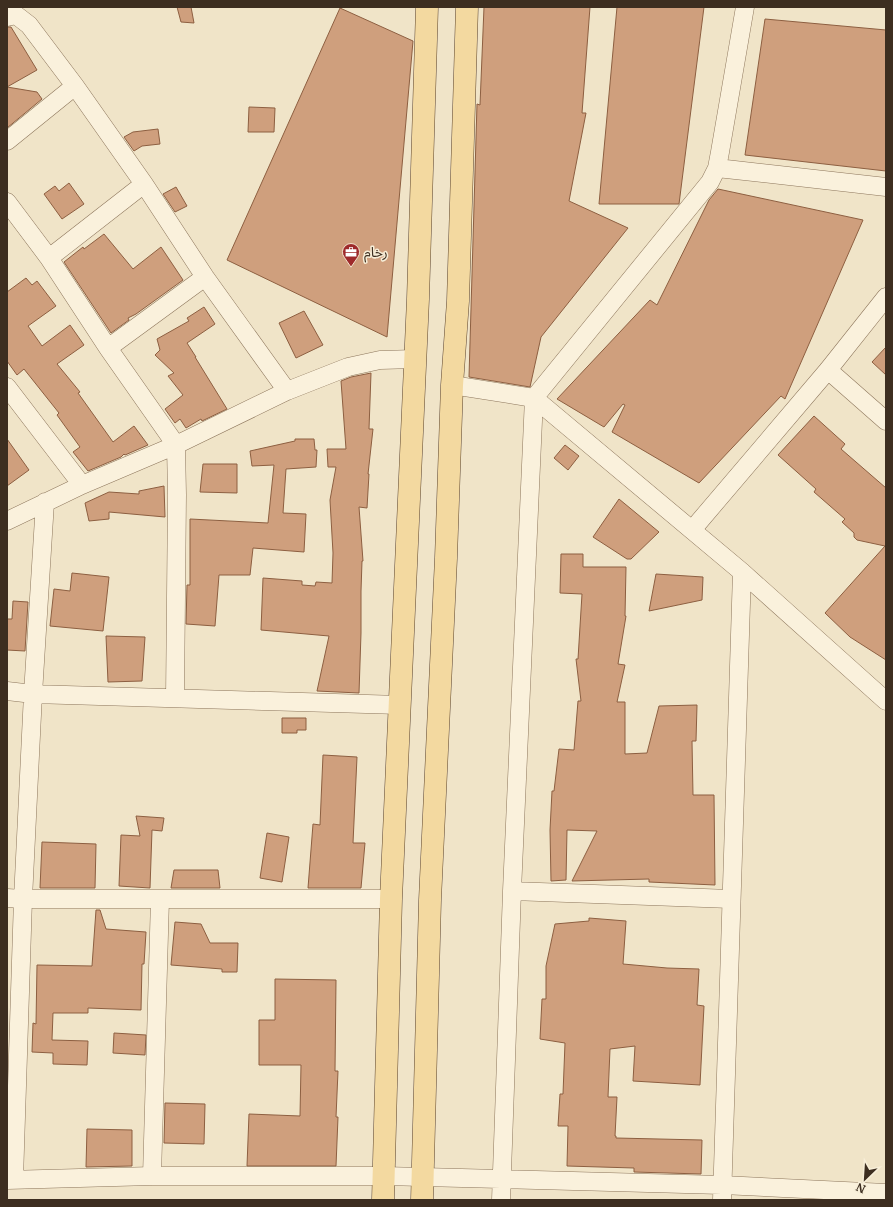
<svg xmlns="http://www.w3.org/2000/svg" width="893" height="1207" font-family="Merriweather,'Noto Sans Arabic',serif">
  <rect width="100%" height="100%" fill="#f0e4c8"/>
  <path fill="#cf9f7d" stroke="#8d5f41" d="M 177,7 L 191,7 L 194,23 L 181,22 Z
    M 484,7 L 590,7 L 582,113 L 586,113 L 569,201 L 628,228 L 541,337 L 530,387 L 469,377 L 477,104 L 480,105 Z
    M 617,7 L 704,7 L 679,204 L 599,204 Z
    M 340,8 L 413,41 L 387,337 L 227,260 Z
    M 765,19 L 886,30 L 886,171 L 745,155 Z
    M 7,27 L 11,27 L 37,70 L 7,87 Z
    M 7,87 L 37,92 L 42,99 L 7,128 Z
    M 249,107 L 275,108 L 274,132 L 248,132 Z
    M 158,129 L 160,144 L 142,146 L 134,151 L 124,137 L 133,132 Z
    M 69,183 L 84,204 L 62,219 L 44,194 L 55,186 L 59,191 Z
    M 176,187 L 187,206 L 175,212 L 163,194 Z
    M 718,189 L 863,220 L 785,399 L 781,396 L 699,483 L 612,432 L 625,405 L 623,404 L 604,427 L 557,399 L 650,300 L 657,305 L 709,200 Z
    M 104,234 L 133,269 L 161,247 L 183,280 L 136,314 L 128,318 L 129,320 L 111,333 L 64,262 L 83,247 L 84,249 Z
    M 26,278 L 32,285 L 37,281 L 56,306 L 28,326 L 42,346 L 70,325 L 84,345 L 57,364 L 80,392 L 78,393 L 113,442 L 134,426 L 148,445 L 125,455 L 124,454 L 121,457 L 88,471 L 73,452 L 80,447 L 57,415 L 59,413 L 24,369 L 17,375 L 7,361 L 7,292 Z
    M 204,307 L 215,324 L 187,343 L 196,357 L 195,357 L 227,409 L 202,421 L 201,419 L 186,428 L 180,419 L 175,423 L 165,409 L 183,395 L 168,376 L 174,373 L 155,355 L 160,350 L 157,339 L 189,321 L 187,318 Z
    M 304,311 L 323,345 L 296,358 L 279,323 Z
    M 886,347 L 886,375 L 872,362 Z
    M 371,373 L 369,429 L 373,429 L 368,474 L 369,474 L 367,508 L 359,507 L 363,561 L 362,561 L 361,591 L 361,633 L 359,693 L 317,691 L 329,636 L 261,630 L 263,578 L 302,581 L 302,585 L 315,586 L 316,582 L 332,583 L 333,553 L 330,500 L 336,467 L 328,467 L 327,449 L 346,449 L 341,381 L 351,377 Z
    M 814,416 L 845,444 L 841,449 L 886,488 L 886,660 L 850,637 L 825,613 L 885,546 L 857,540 L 854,537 L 854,533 L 842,522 L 845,519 L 814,492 L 816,489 L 778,455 Z
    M 7,439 L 29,470 L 7,486 Z
    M 295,439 L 314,439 L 315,450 L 317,450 L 316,467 L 286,469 L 283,513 L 306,514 L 304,552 L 253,548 L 250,575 L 219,575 L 215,626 L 186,624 L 187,585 L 190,585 L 190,519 L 268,523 L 274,465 L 252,466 L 250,451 L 295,441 Z
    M 565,445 L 579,456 L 568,470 L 554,458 Z
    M 203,464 L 237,464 L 237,493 L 200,492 Z
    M 164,486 L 165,517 L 109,512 L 109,519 L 89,521 L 85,503 L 109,492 L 139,494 L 139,491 Z
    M 619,499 L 659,532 L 631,559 L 627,559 L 593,537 Z
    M 561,554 L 583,554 L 583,567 L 626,567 L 625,616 L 626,616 L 618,664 L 625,665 L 617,702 L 625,702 L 625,754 L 647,753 L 659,706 L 697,705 L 696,741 L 692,741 L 693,795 L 714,795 L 715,885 L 649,882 L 649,879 L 572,881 L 597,831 L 567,830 L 566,880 L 551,881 L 550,830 L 552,791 L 554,791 L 559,749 L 574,750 L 578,701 L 581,701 L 576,659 L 578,659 L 582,594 L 560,593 Z
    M 72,573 L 109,577 L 103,631 L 50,626 L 54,589 L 70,591 Z
    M 656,574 L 703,577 L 702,600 L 649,611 Z
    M 13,601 L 28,602 L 25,651 L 7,650 L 7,619 L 12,619 Z
    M 106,636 L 145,637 L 142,681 L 108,682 Z
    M 282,718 L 306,718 L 306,730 L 297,730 L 297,733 L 282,733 Z
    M 323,755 L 357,757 L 353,843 L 365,843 L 361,888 L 308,888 L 313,824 L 320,825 Z
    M 136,816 L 164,818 L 162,831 L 152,830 L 150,888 L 119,886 L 121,835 L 140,836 Z
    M 267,833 L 289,837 L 282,882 L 260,878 Z
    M 42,842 L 96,844 L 95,888 L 40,888 Z
    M 174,870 L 218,870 L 220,888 L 171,888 Z
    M 96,910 L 100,910 L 106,929 L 146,932 L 144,964 L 142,964 L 141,1010 L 88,1008 L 88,1013 L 53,1013 L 52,1040 L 88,1041 L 87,1065 L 53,1064 L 53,1053 L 32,1052 L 33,1023 L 36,1024 L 37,965 L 92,966 Z
    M 589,918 L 626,921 L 623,964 L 667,968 L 699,969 L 697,1005 L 704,1006 L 700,1085 L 633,1081 L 635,1046 L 610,1049 L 608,1097 L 617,1097 L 615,1136 L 616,1136 L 616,1138 L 702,1140 L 701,1174 L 634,1172 L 634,1168 L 567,1166 L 568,1126 L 558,1126 L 560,1094 L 563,1094 L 565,1043 L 540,1039 L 542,999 L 546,999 L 546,966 L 555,924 L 589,921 Z
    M 175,922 L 201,924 L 210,943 L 238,943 L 237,972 L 222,972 L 222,969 L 171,965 Z
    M 275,979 L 336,980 L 335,1071 L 338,1071 L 336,1117 L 338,1117 L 336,1166 L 247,1166 L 249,1114 L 300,1116 L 301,1065 L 259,1065 L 259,1020 L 275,1020 Z
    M 114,1033 L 146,1035 L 145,1055 L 113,1053 Z
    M 165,1103 L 205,1104 L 204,1144 L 164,1143 Z
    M 87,1129 L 132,1130 L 132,1166 L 86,1167 Z"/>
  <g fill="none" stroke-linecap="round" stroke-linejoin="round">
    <defs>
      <path id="street" d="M 7,17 L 16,15 L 29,25 L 75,86 L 144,184 L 205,277 L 287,391
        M 7,141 L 75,86
        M 717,168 L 886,187
        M 7,202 L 49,258 L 108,348 L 176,445 L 177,495 L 175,698
        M 49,258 L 144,184
        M 108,348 L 205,277
        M 828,370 L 886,421
        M 452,385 L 534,398 L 742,572 L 886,701
        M 7,387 L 82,485 L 176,445 L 287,391 L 348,367 L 380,360 L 415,359
        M 7,521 L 82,485
        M 692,530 L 828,370 L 886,297
        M 7,691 L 33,694 L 400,705
        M 512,891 L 731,899
        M 7,898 L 23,899 L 391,899
        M 152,1176 L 160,899
        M 14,1179 L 23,899 L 33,694 L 45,502
        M 7,1180 L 152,1176 L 384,1176 L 722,1185 L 886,1193
        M 501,1200 L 512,891 L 534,398 L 710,182 L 717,168 L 720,152 L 745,7
        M 722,1200 L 742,572"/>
      <path id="primary" d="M 383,1200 L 391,899 L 418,299 L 427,7
        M 422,1200 L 430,900 L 446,558 L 452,385 L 458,301 L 467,7"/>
    </defs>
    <use href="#street" stroke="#8d765c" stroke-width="19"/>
    <use href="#primary" stroke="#5b4430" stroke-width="23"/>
    <use href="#street" stroke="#faf1dc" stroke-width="18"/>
    <use href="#primary" stroke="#f3d9a0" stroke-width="22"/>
  </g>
  <defs>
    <symbol id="office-pin" viewBox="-11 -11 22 30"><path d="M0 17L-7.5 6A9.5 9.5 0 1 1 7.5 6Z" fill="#9e2a2b" stroke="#f7eed8"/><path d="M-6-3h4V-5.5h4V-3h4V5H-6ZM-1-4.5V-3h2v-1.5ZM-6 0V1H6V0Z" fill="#fff"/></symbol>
  </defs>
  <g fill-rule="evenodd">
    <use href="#office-pin" x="341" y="242" width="20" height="27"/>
  </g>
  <g text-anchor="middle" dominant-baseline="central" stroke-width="3" stroke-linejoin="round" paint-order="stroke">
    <g font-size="14" fill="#3d2e20" stroke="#f7eed8" text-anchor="start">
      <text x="364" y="252">رخام</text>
    </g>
  </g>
  <rect width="893" height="1207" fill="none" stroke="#3d2e20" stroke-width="16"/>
  <g transform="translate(865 1179) rotate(205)" stroke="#f7eed8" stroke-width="3" paint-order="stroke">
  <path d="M0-3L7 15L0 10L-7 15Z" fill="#3d2e20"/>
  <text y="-6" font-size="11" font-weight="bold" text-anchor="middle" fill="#3d2e20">N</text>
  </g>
</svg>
